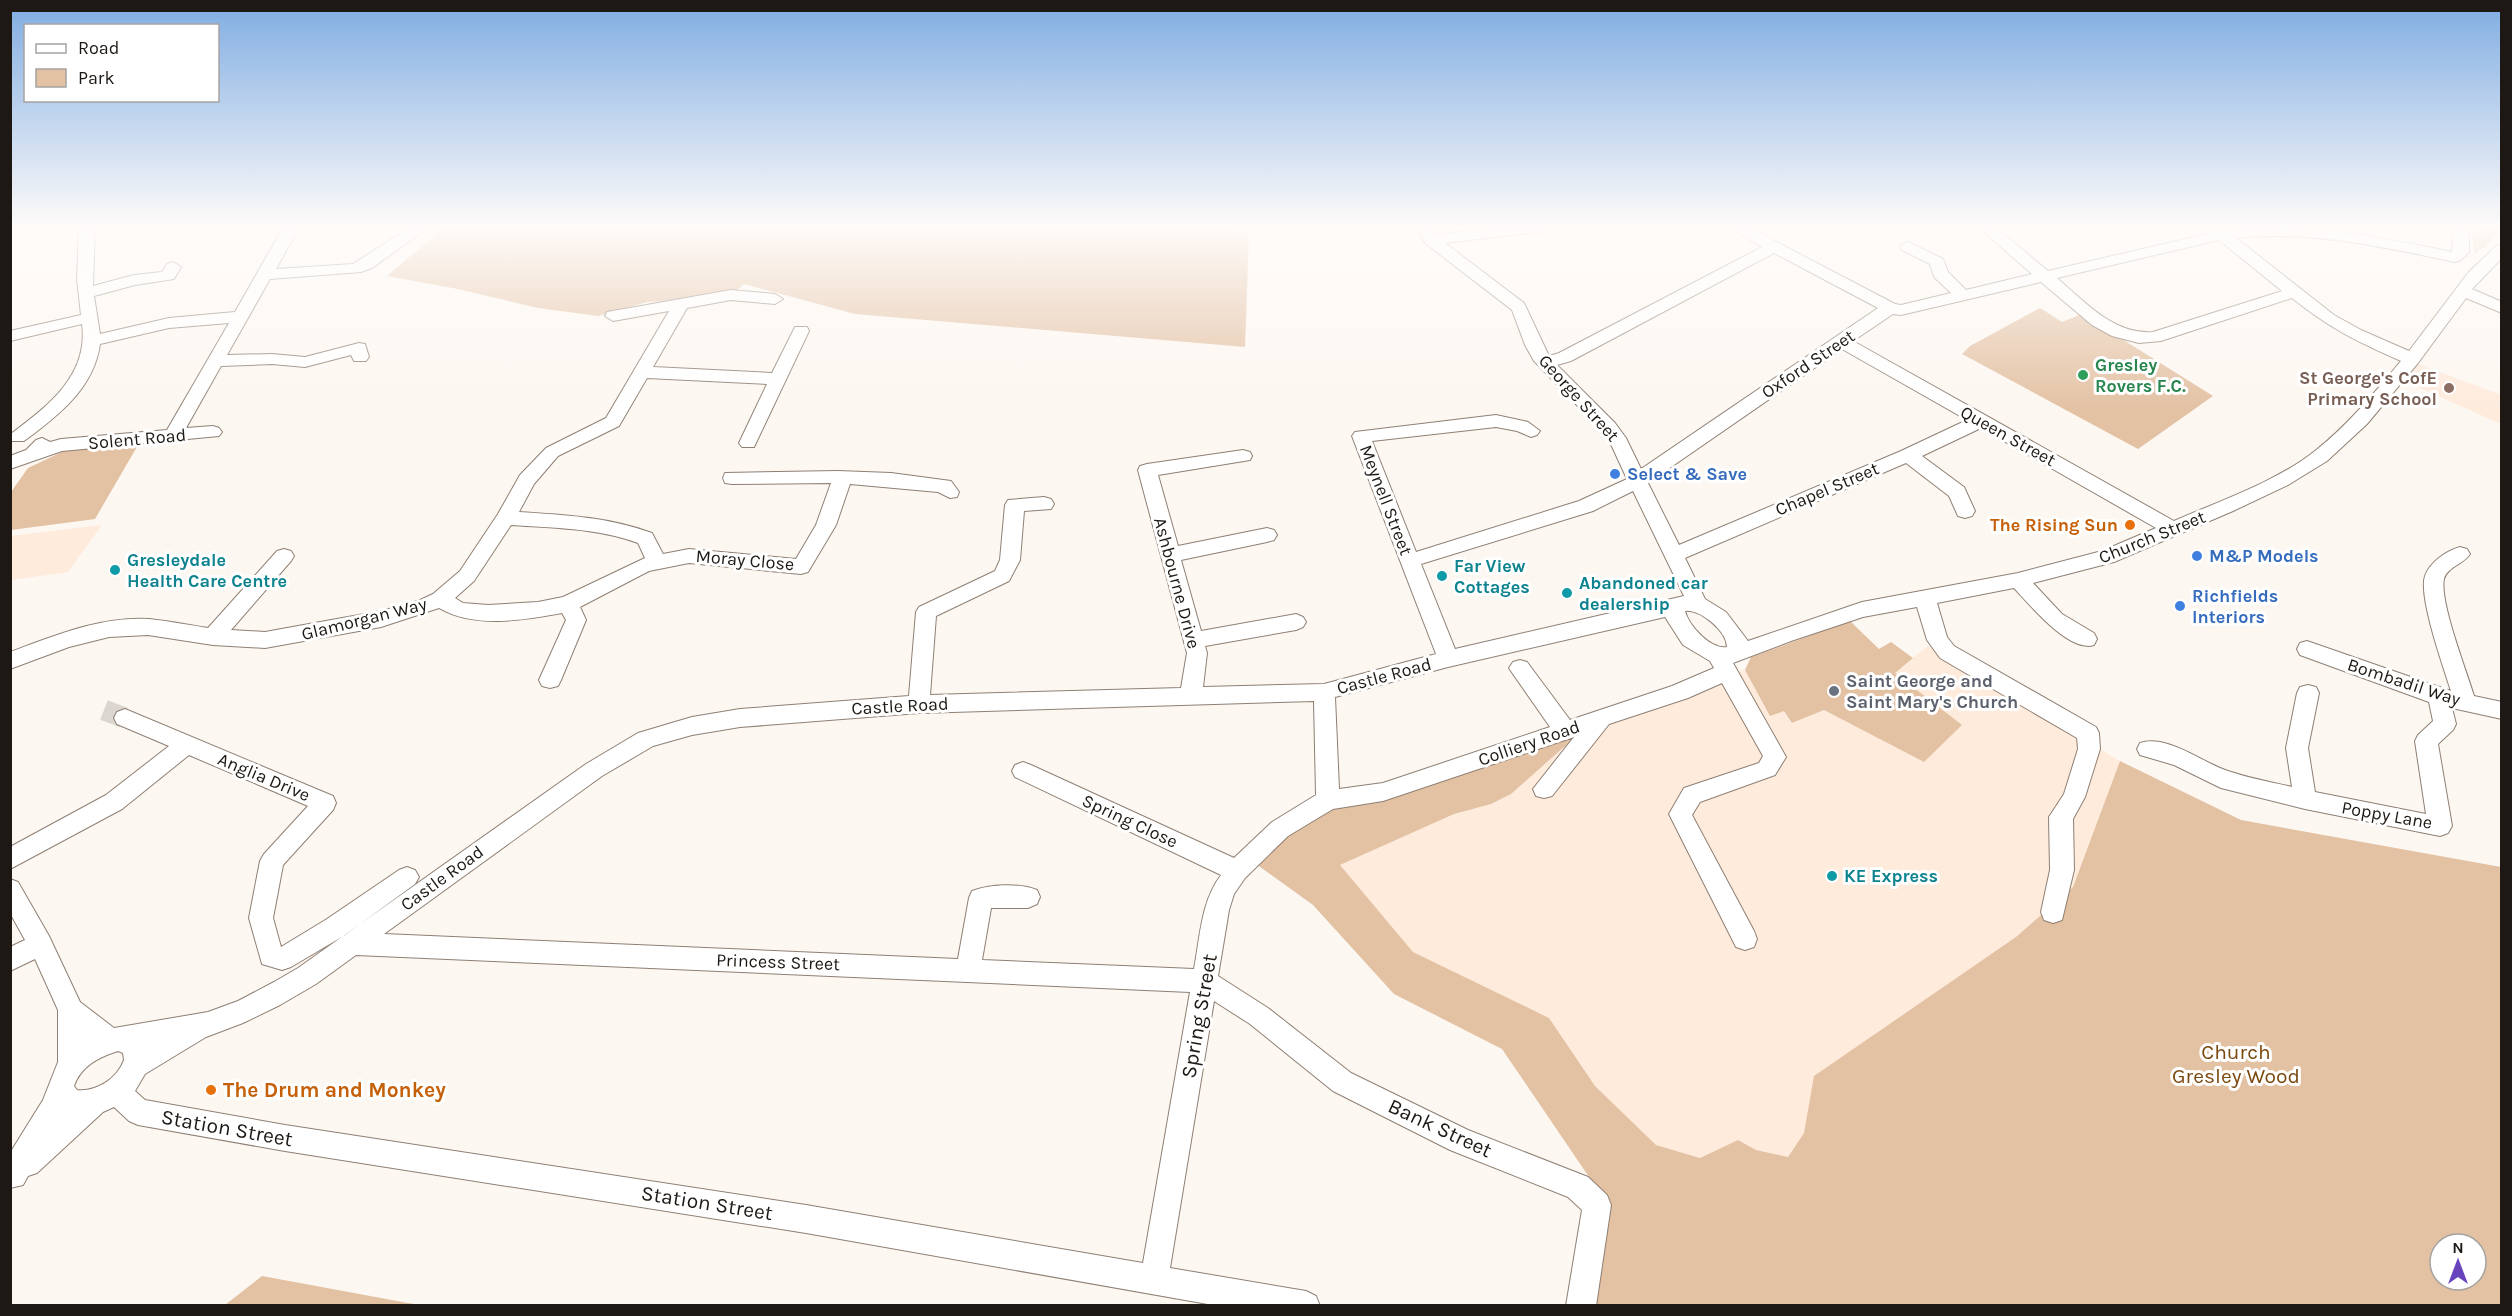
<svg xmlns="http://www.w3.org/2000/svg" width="2512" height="1316" font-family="Karla,sans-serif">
  <rect width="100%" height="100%" fill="#fdf7f1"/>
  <path fill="#feebdc" d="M 2416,363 L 2501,395 L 2501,424 L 2402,380 Z
    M 102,525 L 68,572 L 11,580 L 11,536 Z
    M 1928,646 L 2120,761 L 2073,887 L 2016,937 L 1815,1076 L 1804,1133 L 1788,1157 L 1756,1150 L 1738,1140 L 1700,1158 L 1656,1145 L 1595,1086 L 1549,1018 L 1413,952 L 1340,865 L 1454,814 L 1491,804 L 1511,794 L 1602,713 L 1710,677 L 1745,670 L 1770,715 L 1784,711 L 1792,723 L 1824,710 L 1924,762 L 1894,673 Z"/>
  <path fill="#e3c1a3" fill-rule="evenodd" d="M 446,226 L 1216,226 L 1249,233 L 1245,347 L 855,314 L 744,284 L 729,297 L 647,302 L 598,316 L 538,308 L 458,289 L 387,276 Z
    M 2472,226 L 2501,226 L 2501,230 L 2484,248 L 2469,257 L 2466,257 L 2474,254 Z
    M 2040,308 L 2062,322 L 2082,314 L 2213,396 L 2138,449 L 1962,354 L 1970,346 Z
    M 138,445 L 95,519 L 11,530 L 11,492 L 28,468 L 66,450 Z
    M 1850,621 L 1879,649 L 1891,642 L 1913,658 L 1895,673 L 1962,725 L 1924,762 L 1824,710 L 1792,723 L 1784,711 L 1770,716 L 1745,670 L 1751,657 Z
    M 1582,731 L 1511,794 L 1491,804 L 1454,814 L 1340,865 L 1413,952 L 1549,1018 L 1595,1086 L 1656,1145 L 1700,1158 L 1738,1140 L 1756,1150 L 1788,1157 L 1804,1133 L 1814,1076 L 2016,937 L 2073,887 L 2120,761 L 2241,820 L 2501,867 L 2501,1305 L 1592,1305 L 1606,1202 L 1502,1049 L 1394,994 L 1313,905 L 1256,864 L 1297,824 L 1330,805 ZM 2440,1244 L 2476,1244 L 2476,1280 L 2440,1280 Z
    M 262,1276 L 408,1303 L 421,1305 L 113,1305 L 115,1304 L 225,1305 Z"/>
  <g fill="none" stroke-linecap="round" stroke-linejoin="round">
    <path stroke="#dbd6d0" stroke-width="21" stroke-dasharray="21 10" stroke-linecap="butt" d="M 104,710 L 125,718"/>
    <defs>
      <path id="minor" d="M 79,226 L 95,226 L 93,286 L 134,275 L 162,272 L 167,264 L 173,262 L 181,267 L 174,279 L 135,285 L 94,296 L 100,334 L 169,318 L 235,312 L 284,226 L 300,226 L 276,269 L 353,264 L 412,226 L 430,226 L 372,268 L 361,272 L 270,279 L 227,355 L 272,354 L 305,357 L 359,343 L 365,344 L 369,357 L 366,361 L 354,361 L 351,355 L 305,367 L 272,364 L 221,366 L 186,428 L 213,426 L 219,428 L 222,432 L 219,436 L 62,451 L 10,469 L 10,456 L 26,450 L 36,440 L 42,438 L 50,442 L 61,439 L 167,430 L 229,323 L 169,328 L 100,344 C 94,388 58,416 24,441 L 12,441 L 12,433 C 48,406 89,375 82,324 L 10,341 L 10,331 L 81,315 L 77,279 Z
        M 1420,226 L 1436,226 L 1436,235 L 1504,226 L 1552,226 L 1545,231 L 1445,243 L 1524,303 L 1549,356 L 1559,353 L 1762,247 L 1727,226 L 1746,226 L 1895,304 L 1901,305 L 1951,293 L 1934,277 L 1930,264 L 1902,250 L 1900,247 L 1902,244 L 1908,242 L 1943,259 L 1948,272 L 1966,290 L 2032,274 L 1977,226 L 1994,226 L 2048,271 L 2211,233 L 2213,229 C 2220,227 2224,230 2230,229 C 2305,221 2379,237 2452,252 L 2453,226 L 2469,226 L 2469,252 L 2461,260 L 2455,262 C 2383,247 2309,230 2236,238 L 2334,315 L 2361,330 L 2409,351 L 2468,273 L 2496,246 L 2502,244 L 2502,258 L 2472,289 L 2502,302 L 2502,313 L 2466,298 L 2418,363 L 2367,424 L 2327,461 L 2288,485 L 2233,511 L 2114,562 L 2033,583 L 2062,614 L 2094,633 L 2097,639 L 2094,645 C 2069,653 2030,605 2014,588 L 1937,603 L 1947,637 L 1954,646 L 2096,727 L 2099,733 L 2100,749 L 2085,797 L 2073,819 L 2074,870 L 2062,920 L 2053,923 L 2044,920 L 2041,912 L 2050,870 L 2049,817 L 2064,794 L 2078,749 L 2077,738 L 1940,658 L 1927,640 L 1917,607 L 1863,617 L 1791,641 L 1733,663 L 1786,757 L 1775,775 L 1700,802 L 1692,815 L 1754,931 L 1757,939 L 1754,947 L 1745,950 L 1736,947 L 1669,814 L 1684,788 L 1759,763 L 1763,756 L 1722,683 L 1688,698 L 1609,724 L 1552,796 L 1544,798 L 1536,796 L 1533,789 L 1574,737 L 1383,801 L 1333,809 L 1288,836 L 1245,878 L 1234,894 L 1229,910 L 1218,976 L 1268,1008 L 1351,1073 L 1468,1130 L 1588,1177 L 1607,1195 L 1611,1205 L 1596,1306 L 1566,1306 L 1582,1210 L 1568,1197 L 1450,1150 L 1333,1091 L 1250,1024 L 1214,1001 L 1170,1268 L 1306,1291 L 1316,1296 L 1320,1306 L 1219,1306 L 806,1233 L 285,1151 L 138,1125 L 129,1121 L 114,1107 L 103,1112 L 37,1173 L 28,1176 L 23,1185 L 10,1188 L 10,1153 L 43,1100 L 58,1062 L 58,1010 L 35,959 L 10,971 L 10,947 L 25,940 L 10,913 L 10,879 L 18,882 L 49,936 L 80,1002 L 114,1028 L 208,1012 L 238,1001 L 274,982 L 298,968 L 586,764 L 638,733 L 692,717 L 740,709 L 909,696 L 916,612 L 919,607 L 995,571 L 1000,560 L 1005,505 L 1008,500 L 1044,497 L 1051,499 L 1054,504 L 1051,509 L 1024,511 L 1020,560 L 1009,581 L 936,616 L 930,695 L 1181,688 L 1187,653 L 1138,470 L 1140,466 L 1147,464 L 1243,450 L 1250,452 L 1252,456 L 1250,460 L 1158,475 L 1178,546 L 1267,528 L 1274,530 L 1277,535 L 1274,540 L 1267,542 L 1181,560 L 1201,631 L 1296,614 L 1303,617 L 1306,622 L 1303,627 L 1296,630 L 1205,646 L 1207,653 L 1203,687 L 1324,684 L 1436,654 L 1352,436 L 1355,432 L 1496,415 L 1528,422 L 1540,431 L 1537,435 L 1531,437 L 1517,431 L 1496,427 L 1372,441 L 1416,552 L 1579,501 L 1627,479 L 1609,440 L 1602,431 L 1534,361 L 1525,345 L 1512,310 L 1425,243 L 1419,231 ZM 2219,240 L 2282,291 L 2153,332 C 2114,335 2085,302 2057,278 ZM 1774,253 L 1878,308 L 1641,469 L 1626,438 L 1615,423 L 1557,365 L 1571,361 ZM 2041,282 L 2092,325 L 2112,336 L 2139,343 L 2161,341 L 2292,298 C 2329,328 2358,342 2401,361 C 2374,393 2348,425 2315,451 C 2278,481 2217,502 2174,521 L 1853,341 L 1893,314 L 1901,315 ZM 1842,349 L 1967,420 L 1901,451 L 1679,545 L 1648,483 ZM 1981,428 L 2156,528 L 2102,551 L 2018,573 L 1862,602 L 1748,641 L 1726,612 L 1705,599 L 1685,558 L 1906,463 L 1949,496 L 1958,516 L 1965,518 L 1972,516 L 1975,511 L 1964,487 L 1922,456 ZM 1633,491 L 1684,596 L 1455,649 L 1421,564 L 1593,511 ZM 1685,611 C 1700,609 1727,631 1727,647 C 1711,650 1689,626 1685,611 ZM 1665,617 L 1683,645 L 1710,661 L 1714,668 L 1672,686 L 1570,720 L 1527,662 L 1520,660 L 1513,662 L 1509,668 L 1513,674 L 1550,727 L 1383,783 L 1339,789 L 1335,697 L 1448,667 ZM 1314,701 L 1316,795 L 1272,822 L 1234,858 L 1031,765 L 1023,762 L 1015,765 L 1012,771 L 1015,777 L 1221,875 C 1201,901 1200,938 1194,969 L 982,960 L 991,908 L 1028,908 L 1037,904 L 1040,897 L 1037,890 C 1019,883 990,884 972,891 L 969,898 L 958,959 L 384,934 L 602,776 L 653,746 L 692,735 L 740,727 L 919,713 ZM 356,955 L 1190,992 L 1143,1263 L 806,1205 L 285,1125 L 145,1100 L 135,1091 L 145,1074 L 206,1037 L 243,1023 L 280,1005 L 316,984 ZM 118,1051 L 123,1053 L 124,1060 C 117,1079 96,1092 77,1090 L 74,1086 C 81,1066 99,1057 118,1051 Z
        M 731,290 L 775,294 L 783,299 L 775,304 L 731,300 L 687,308 L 653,367 L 772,373 L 795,327 L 807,327 L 809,331 L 754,447 L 742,447 L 739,443 L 767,384 L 647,378 L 619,426 L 558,456 L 534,484 L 519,512 C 565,515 608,517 652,533 L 663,554 L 689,549 L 796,559 L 816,525 L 831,483 L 732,484 L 725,483 L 723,478 L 725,473 L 838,471 L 891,473 L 951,481 L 959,492 L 957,497 L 950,498 L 938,492 L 850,484 L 836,525 L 808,572 L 801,574 L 689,563 L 649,571 L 580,607 L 586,620 L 561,680 L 558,686 L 550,688 L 542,686 L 539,680 L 566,620 L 562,613 C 524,620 475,629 439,608 L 381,627 L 265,648 L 213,645 L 148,635 L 109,637 L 69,647 L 10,669 L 10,652 C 54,636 101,616 149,619 C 169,621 189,625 208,628 L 277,551 L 284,549 L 291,551 L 294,556 L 291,561 L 231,630 L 265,632 L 381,611 L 418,601 L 433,594 L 460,571 L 498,514 L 520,475 L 546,448 L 606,418 L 669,311 L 613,321 L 605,316 L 607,312 ZM 511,525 C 554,528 597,528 638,543 L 645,558 L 563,597 L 538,602 L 488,605 L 463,603 L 455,598 L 474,581 Z
        M 2460,547 L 2467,549 L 2470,554 C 2464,564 2447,567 2444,579 C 2439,601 2467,672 2474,696 L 2502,702 L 2502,719 L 2452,708 L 2456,724 L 2453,730 L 2438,744 L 2452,826 L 2448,833 L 2440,836 L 2305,809 L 2221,788 L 2174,765 L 2140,755 L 2137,749 L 2140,743 C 2167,734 2203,763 2228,771 C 2248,778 2271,782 2292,787 L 2286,748 L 2297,693 L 2300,687 L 2308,685 L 2316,687 L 2319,693 L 2308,748 L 2315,792 L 2426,814 L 2415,741 L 2418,735 L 2433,721 L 2429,702 L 2300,655 L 2297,649 L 2300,643 L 2307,641 L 2451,691 C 2444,669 2418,596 2425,576 C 2430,562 2446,551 2460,547 Z
        M 125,709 L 333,796 L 336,803 L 333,810 L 283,865 L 273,918 L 281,947 L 327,919 L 399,870 L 407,867 L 415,870 L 419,877 L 415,884 L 345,935 L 291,967 L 282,970 L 262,964 L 249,918 L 260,861 L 264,854 L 308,806 L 189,755 L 122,809 L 10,869 L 10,847 L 106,795 L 169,746 L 117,724 L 114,718 L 117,712 Z"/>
    </defs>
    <use href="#minor" stroke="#8e7f73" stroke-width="2"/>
    <use href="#minor" fill="#fff" fill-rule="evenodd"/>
  </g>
  <linearGradient id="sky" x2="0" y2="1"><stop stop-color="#7face2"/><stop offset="0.55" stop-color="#fefbf9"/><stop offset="1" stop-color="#fefbf9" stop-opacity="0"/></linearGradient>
  <rect width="2512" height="411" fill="url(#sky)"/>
  <circle fill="#2e9e5b" stroke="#fff" stroke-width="2" cx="2083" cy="375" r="6"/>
  <circle fill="#8d6e63" stroke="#fff" stroke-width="2" cx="2449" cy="388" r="6"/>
  <g fill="#3f7fe0" stroke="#fff" stroke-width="2">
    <circle cx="1615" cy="474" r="6"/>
    <circle cx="2197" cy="556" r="6"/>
    <circle cx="2180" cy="606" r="6"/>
  </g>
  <g fill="#e8710a" stroke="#fff" stroke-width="2">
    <circle cx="2130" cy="525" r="6"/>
    <circle cx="211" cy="1090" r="6"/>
  </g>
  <g fill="#0f9aa8" stroke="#fff" stroke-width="2">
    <circle cx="115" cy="570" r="6"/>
    <circle cx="1442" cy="576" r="6"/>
    <circle cx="1567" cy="593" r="6"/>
    <circle cx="1832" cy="876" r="6"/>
  </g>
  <circle fill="#6b7280" stroke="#fff" stroke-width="2" cx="1834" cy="691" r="6"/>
  <g text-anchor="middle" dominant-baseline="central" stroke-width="6" stroke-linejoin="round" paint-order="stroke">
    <g font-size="18" fill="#1d1813" stroke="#fff">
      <text transform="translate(1808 364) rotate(-34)">Oxford Street</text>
      <text transform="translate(1579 398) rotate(48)">George Street</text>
      <text transform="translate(2008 436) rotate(29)">Queen Street</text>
      <text transform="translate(137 439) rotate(-5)">Solent Road</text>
      <text transform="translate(1827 489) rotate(-23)">Chapel Street</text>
      <text transform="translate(1386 500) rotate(69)">Meynell Street</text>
      <text transform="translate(2152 537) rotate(-22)">Church Street</text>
      <text transform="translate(745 560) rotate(5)">Moray Close</text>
      <text transform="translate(1177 583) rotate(75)">Ashbourne Drive</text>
      <text transform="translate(364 619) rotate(-14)">Glamorgan Way</text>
      <text transform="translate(1384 676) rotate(-15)">Castle Road</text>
      <text transform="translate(2404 682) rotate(18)">Bombadil Way</text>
      <text transform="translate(900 706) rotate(-3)">Castle Road</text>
      <text transform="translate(1529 743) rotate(-19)">Colliery Road</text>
      <text transform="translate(264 777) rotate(23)">Anglia Drive</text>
      <text transform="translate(2387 815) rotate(10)">Poppy Lane</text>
      <text transform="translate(1130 821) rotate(25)">Spring Close</text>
      <text transform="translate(442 878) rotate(-36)">Castle Road</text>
      <text transform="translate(778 962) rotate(2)">Princess Street</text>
    </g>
    <g font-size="18" font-weight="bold" fill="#27864d" stroke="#fff" text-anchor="start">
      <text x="2095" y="365">Gresley<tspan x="2095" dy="21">Rovers F.C.</tspan></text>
    </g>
    <g font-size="18" font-weight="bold" fill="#785e54" stroke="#fff" text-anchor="end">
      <text x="2437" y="378">St George's CofE<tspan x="2437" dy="21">Primary School</tspan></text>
    </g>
    <g font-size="18" font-weight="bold" fill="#366cbe" stroke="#fff" text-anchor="start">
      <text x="1627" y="474">Select &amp; Save</text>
      <text x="2209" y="556">M&amp;P Models</text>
      <text x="2192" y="596">Richfields<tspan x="2192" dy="21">Interiors</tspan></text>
    </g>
    <g font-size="18" font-weight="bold" fill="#c56008" stroke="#fff" text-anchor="end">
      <text x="2118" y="525">The Rising Sun</text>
    </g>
    <g font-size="18" font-weight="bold" fill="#0d838f" stroke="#fff" text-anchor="start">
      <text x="127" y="560">Gresleydale<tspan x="127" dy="21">Health Care Centre</tspan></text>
      <text x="1454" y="566">Far View<tspan x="1454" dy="21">Cottages</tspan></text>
      <text x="1579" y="583">Abandoned car<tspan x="1579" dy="21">dealership</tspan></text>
      <text x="1844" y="876">KE Express</text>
    </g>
    <g font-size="18" font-weight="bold" fill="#5b616d" stroke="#fff" text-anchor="start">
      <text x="1846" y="681">Saint George and<tspan x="1846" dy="21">Saint Mary's Church</tspan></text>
    </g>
    <g font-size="21" fill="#1d1813" stroke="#fff">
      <text transform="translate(1199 1016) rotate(-80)">Spring Street</text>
      <text transform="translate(227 1128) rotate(10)">Station Street</text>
      <text transform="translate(1440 1128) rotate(25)">Bank Street</text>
      <text transform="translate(707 1203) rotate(9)">Station Street</text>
    </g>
    <g font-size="21" fill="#7b490f" stroke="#fff">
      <text x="2236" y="1052">Church<tspan x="2236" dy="24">Gresley Wood</tspan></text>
    </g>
    <g font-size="21" font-weight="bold" fill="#c56008" stroke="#fff" text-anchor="start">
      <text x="223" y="1090">The Drum and Monkey</text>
    </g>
  </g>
  <rect width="2512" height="1316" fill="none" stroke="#1d1813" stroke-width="24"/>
  <rect x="24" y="24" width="195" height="78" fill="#ffffff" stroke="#a5a3a1" stroke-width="1.5"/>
  <rect x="36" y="44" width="30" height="9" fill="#ffffff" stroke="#a5a3a1" stroke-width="1.5"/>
  <text x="78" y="54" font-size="18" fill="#1d1813">Road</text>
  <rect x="36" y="69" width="30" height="18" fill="#e3c1a3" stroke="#a5a3a1" stroke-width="1.5"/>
  <text x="78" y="84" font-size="18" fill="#1d1813">Park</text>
  <g transform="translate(2458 1262)"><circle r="28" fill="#ffffff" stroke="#a5a3a1" stroke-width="1.5"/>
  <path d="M0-4.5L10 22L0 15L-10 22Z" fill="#6743bc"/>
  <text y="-9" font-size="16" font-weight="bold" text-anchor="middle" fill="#1d1813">N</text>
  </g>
</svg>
